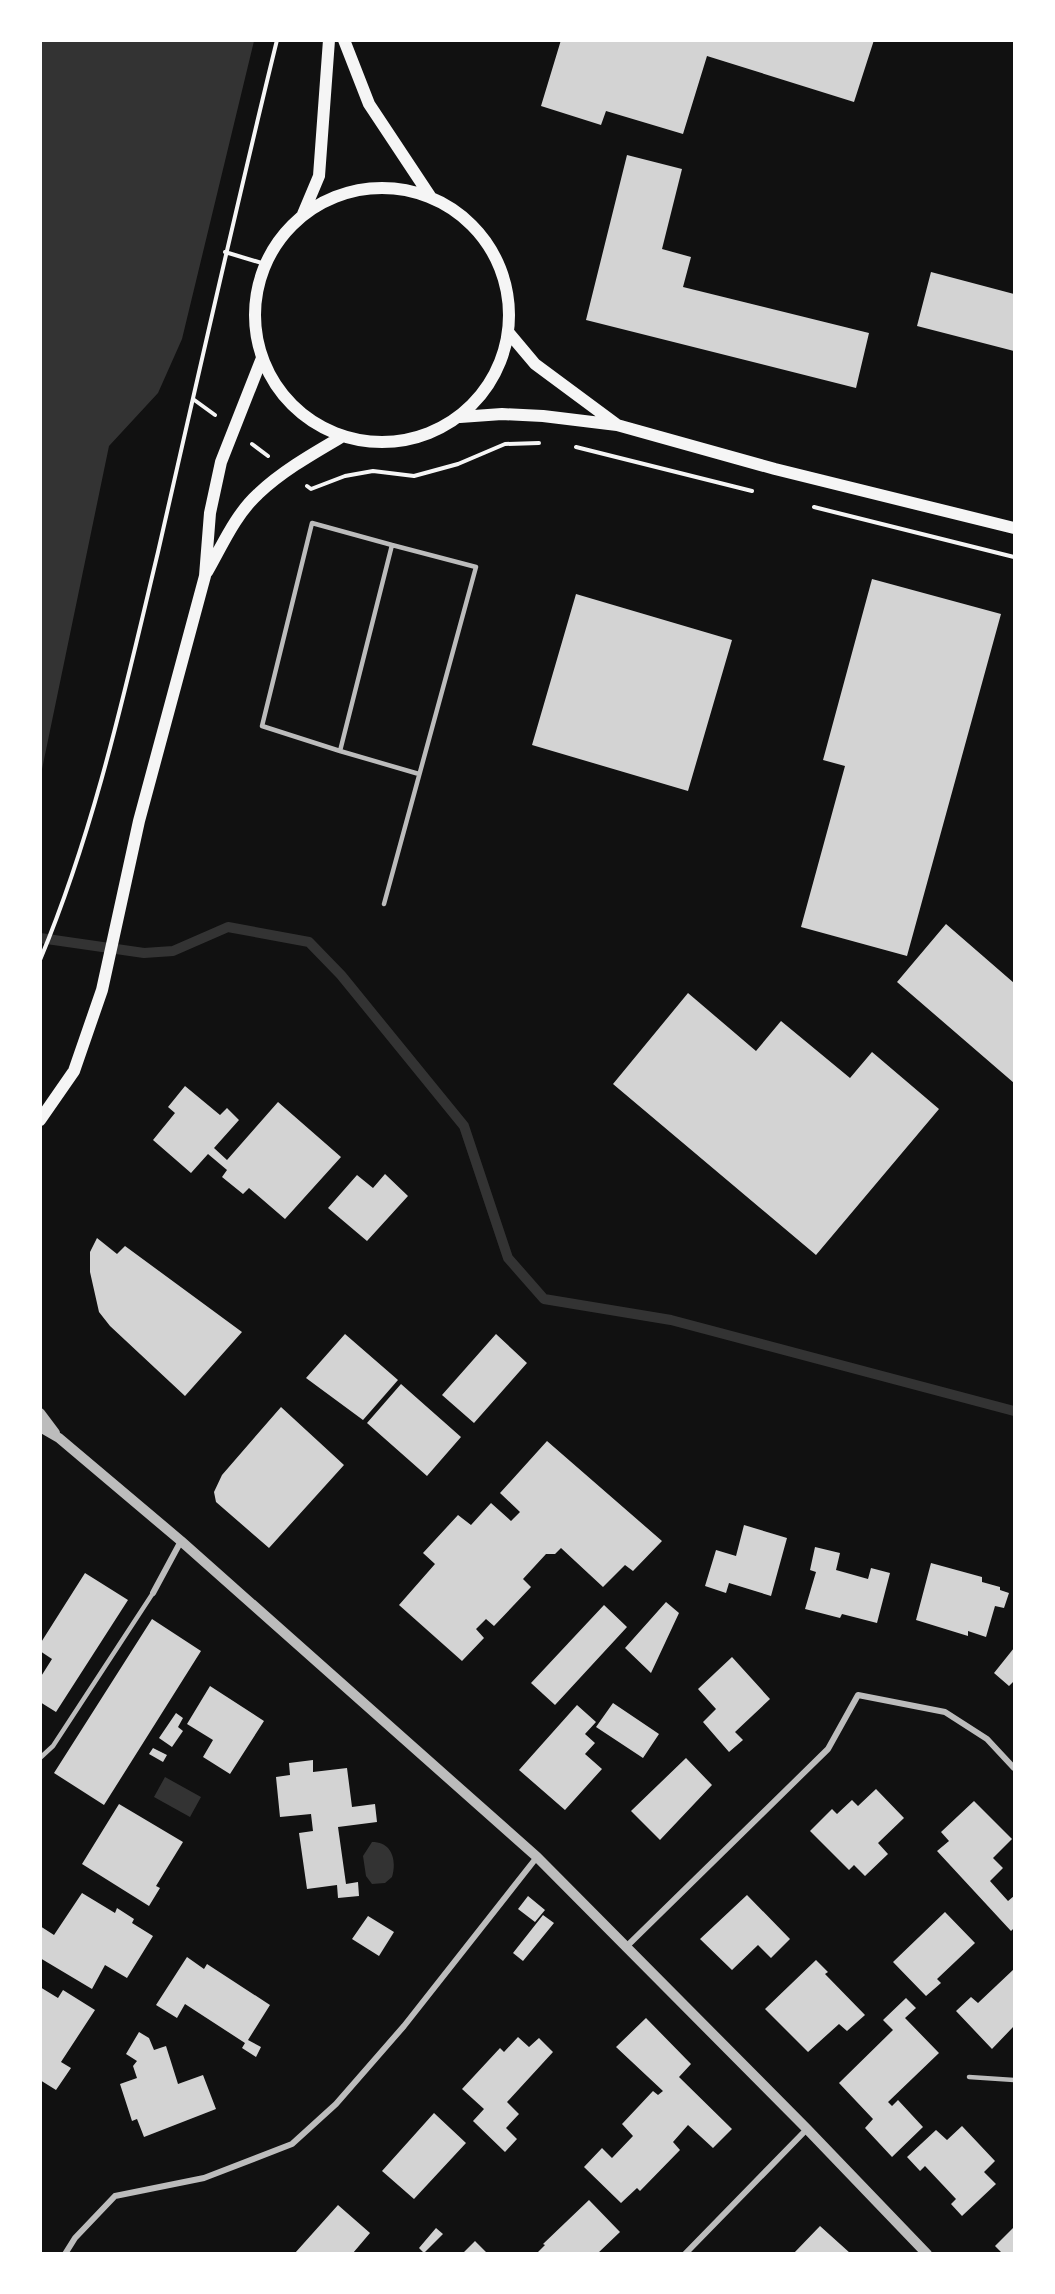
<svg xmlns="http://www.w3.org/2000/svg" width="1055" height="2294" font-family="'Noto Serif',serif">
  <rect width="100%" height="100%" fill="#111"/>
  <path fill="#333" d="M 41,40 L 254,41 L 182,339 L 158,393 L 109,446 L 41,774 Z
    M 165,1777 L 201,1797 L 190,1817 L 154,1797 Z
    M 372,1842 C 392,1842 397,1860 392,1877 L 385,1883 L 372,1884 L 366,1876 L 363,1856 Z"/>
  <g fill="none" stroke-linecap="round" stroke-linejoin="round">
    <path stroke="#333" stroke-width="10" d="M 40,938 L 144,953 L 173,951 L 228,927 L 309,942 L 341,975 L 464,1126 L 508,1258 L 544,1299 L 671,1320 L 1014,1411"/>
  </g>
  <path fill="#d3d3d3" d="M 561,40 L 874,40 L 854,102 L 707,56 L 683,134 L 606,111 L 601,125 L 541,106 Z
    M 627,155 L 682,169 L 662,249 L 691,257 L 683,287 L 869,333 L 856,388 L 586,320 Z
    M 931,272 L 1014,294 L 1014,351 L 917,326 Z
    M 872,579 L 1001,614 L 907,956 L 801,927 L 845,766 L 823,760 Z
    M 576,594 L 732,640 L 688,791 L 532,745 Z
    M 946,924 L 1014,983 L 1014,1083 L 897,982 Z
    M 688,993 L 756,1051 L 781,1021 L 850,1078 L 872,1052 L 939,1109 L 816,1255 L 613,1084 Z
    M 185,1086 L 220,1115 L 227,1108 L 239,1120 L 214,1148 L 227,1160 L 278,1102 L 341,1157 L 285,1219 L 249,1188 L 243,1194 L 222,1177 L 227,1170 L 208,1154 L 191,1173 L 153,1140 L 175,1113 L 168,1107 Z
    M 385,1174 L 408,1196 L 367,1241 L 328,1208 L 357,1175 L 373,1188 Z
    M 97,1238 L 117,1254 L 125,1246 L 242,1332 L 185,1396 L 110,1326 L 99,1312 L 90,1272 L 90,1252 Z
    M 345,1334 L 398,1380 L 363,1420 L 306,1378 Z
    M 496,1334 L 527,1363 L 474,1423 L 442,1395 Z
    M 401,1384 L 461,1437 L 427,1476 L 367,1423 Z
    M 281,1407 L 344,1465 L 269,1548 L 216,1502 L 214,1492 L 222,1475 Z
    M 547,1441 L 662,1541 L 633,1571 L 625,1565 L 603,1587 L 561,1548 L 555,1554 L 546,1554 L 523,1579 L 531,1587 L 494,1626 L 486,1619 L 476,1629 L 484,1638 L 462,1661 L 399,1605 L 435,1564 L 423,1553 L 458,1515 L 471,1525 L 491,1503 L 511,1521 L 520,1512 L 500,1493 Z
    M 744,1525 L 787,1538 L 771,1596 L 729,1583 L 726,1593 L 705,1586 L 716,1550 L 736,1556 Z
    M 815,1547 L 840,1553 L 836,1570 L 868,1579 L 871,1568 L 890,1573 L 877,1623 L 842,1614 L 840,1618 L 805,1609 L 816,1572 L 810,1570 Z
    M 931,1563 L 982,1577 L 982,1582 L 1000,1587 L 1000,1590 L 1009,1593 L 1004,1608 L 995,1606 L 986,1637 L 968,1631 L 968,1636 L 916,1620 Z
    M 85,1573 L 128,1600 L 56,1712 L 40,1702 L 40,1678 L 52,1659 L 40,1651 L 40,1644 Z
    M 666,1602 L 679,1613 L 651,1673 L 625,1648 Z
    M 604,1605 L 627,1627 L 555,1705 L 531,1683 Z
    M 152,1619 L 201,1651 L 104,1805 L 54,1773 Z
    M 1014,1648 L 1014,1681 L 1009,1686 L 994,1673 Z
    M 732,1657 L 770,1699 L 735,1732 L 743,1740 L 729,1752 L 703,1722 L 716,1709 L 698,1689 Z
    M 210,1686 L 264,1721 L 230,1774 L 203,1757 L 213,1740 L 187,1724 Z
    M 613,1703 L 659,1734 L 643,1758 L 596,1727 Z
    M 577,1705 L 596,1722 L 585,1734 L 595,1743 L 585,1754 L 602,1769 L 565,1810 L 519,1770 Z
    M 176,1713 L 183,1718 L 178,1727 L 183,1731 L 172,1747 L 159,1738 Z
    M 153,1748 L 167,1755 L 163,1762 L 149,1754 Z
    M 686,1758 L 712,1785 L 660,1840 L 631,1811 Z
    M 313,1760 L 313,1772 L 347,1768 L 352,1807 L 375,1804 L 377,1822 L 338,1827 L 346,1884 L 358,1882 L 359,1896 L 338,1898 L 337,1885 L 307,1889 L 299,1833 L 313,1831 L 311,1814 L 280,1817 L 276,1777 L 290,1775 L 289,1763 Z
    M 876,1789 L 904,1818 L 878,1843 L 888,1854 L 865,1876 L 854,1865 L 849,1870 L 810,1831 L 832,1809 L 837,1814 L 852,1800 L 858,1806 Z
    M 974,1801 L 1012,1839 L 993,1858 L 1003,1868 L 990,1881 L 1008,1901 L 1014,1896 L 1014,1928 L 1011,1931 L 937,1851 L 949,1841 L 941,1832 Z
    M 119,1804 L 183,1842 L 156,1886 L 160,1888 L 149,1906 L 82,1864 Z
    M 82,1893 L 115,1913 L 117,1908 L 134,1919 L 132,1923 L 153,1936 L 127,1978 L 105,1965 L 92,1989 L 40,1958 L 40,1926 L 54,1935 Z
    M 747,1895 L 790,1939 L 771,1958 L 758,1945 L 732,1970 L 700,1939 Z
    M 528,1896 L 545,1910 L 535,1922 L 518,1909 Z
    M 945,1912 L 975,1943 L 937,1979 L 941,1983 L 926,1996 L 893,1962 Z
    M 543,1915 L 554,1923 L 523,1961 L 513,1953 Z
    M 368,1916 L 394,1932 L 379,1956 L 352,1939 Z
    M 187,1957 L 204,1969 L 207,1964 L 270,2005 L 248,2040 L 261,2047 L 256,2057 L 242,2048 L 245,2043 L 185,2004 L 177,2018 L 156,2005 Z
    M 816,1960 L 828,1972 L 825,1974 L 865,2015 L 847,2031 L 839,2024 L 808,2052 L 765,2009 Z
    M 1014,1969 L 1014,2026 L 992,2049 L 956,2011 L 971,1997 L 978,2003 Z
    M 40,1987 L 58,1998 L 63,1990 L 95,2010 L 61,2062 L 71,2068 L 56,2090 L 40,2080 Z
    M 906,1998 L 916,2008 L 905,2018 L 939,2053 L 888,2102 L 892,2106 L 898,2100 L 923,2127 L 892,2157 L 865,2128 L 873,2119 L 839,2083 L 893,2030 L 883,2020 Z
    M 646,2018 L 691,2064 L 679,2077 L 732,2129 L 713,2148 L 688,2125 L 673,2142 L 680,2150 L 640,2191 L 637,2188 L 621,2203 L 584,2167 L 602,2148 L 612,2158 L 633,2136 L 622,2124 L 653,2091 L 658,2095 L 663,2091 L 616,2047 Z
    M 139,2032 L 149,2038 L 154,2050 L 166,2046 L 178,2084 L 203,2075 L 216,2109 L 144,2137 L 137,2119 L 132,2121 L 120,2084 L 137,2078 L 133,2066 L 137,2061 L 126,2054 Z
    M 518,2037 L 529,2047 L 539,2038 L 553,2052 L 507,2102 L 519,2114 L 506,2128 L 517,2139 L 505,2152 L 473,2121 L 484,2109 L 462,2089 L 500,2048 L 504,2052 Z
    M 434,2113 L 466,2143 L 414,2199 L 382,2171 Z
    M 962,2126 L 995,2161 L 984,2172 L 996,2184 L 962,2216 L 951,2204 L 956,2199 L 925,2166 L 920,2171 L 907,2157 L 936,2130 L 947,2140 Z
    M 589,2200 L 620,2232 L 598,2253 L 537,2253 L 545,2245 L 543,2244 Z
    M 338,2205 L 370,2233 L 353,2253 L 295,2253 Z
    M 820,2226 L 850,2253 L 794,2253 Z
    M 1014,2227 L 1014,2253 L 1002,2253 L 995,2246 Z
    M 436,2228 L 443,2234 L 424,2253 L 419,2248 Z
    M 475,2241 L 487,2253 L 463,2253 Z"/>
  <g fill="none" stroke-linecap="round" stroke-linejoin="round">
    <path stroke="#f5f5f5" stroke-width="4" d="M 225,252 L 265,264
      M 193,399 L 215,415
      M 252,444 L 268,456
      M 576,447 L 752,491
      M 307,486 L 311,489 L 345,476 L 373,471 L 414,476 L 458,464 L 505,444 L 539,443
      M 814,507 L 1014,557
      M 40,960 C 95,828 125,690 158,552 C 197,381 235,211 277,40"/>
    <path stroke="#bcbcbc" stroke-width="4.5" d="M 340,751 L 262,726 L 312,523 L 392,545
      M 384,904 L 476,567 L 392,545 L 340,751 L 419,774
      M 40,1758 L 53,1746 L 153,1593
      M 969,2077 L 1014,2080"/>
    <path stroke="#bcbcbc" stroke-width="6" d="M 153,1593 L 181,1541
      M 626,1947 L 828,1749 L 858,1695 L 945,1712 L 987,1739 L 1014,1768
      M 65,2254 L 75,2238 L 115,2196 L 204,2178 L 292,2144 L 336,2104 L 404,2026 L 537,1857
      M 685,2254 L 807,2129"/>
    <path stroke="#bcbcbc" stroke-width="10" d="M 40,1413 L 55,1433
      M 40,1427 L 59,1438 L 181,1541 L 537,1857 L 807,2129 L 927,2254"/>
    <path stroke="#f5f5f5" stroke-width="12" d="M 344,40 L 369,104 L 430,196
      M255 315a127 127 0 1 1 254 0a127 127 0 1 1-254 0Z
      M 303,214 L 319,176 L 329,40
      M 509,333 L 535,364 L 616,424
      M 460,417 L 502,414 L 543,416 L 617,425 L 775,469 L 1014,528
      M 207,572 C 222,546 235,515 258,494 C 282,471 314,453 343,436
      M 40,1120 L 74,1071 L 102,990 L 139,821 L 205,576 L 210,513 L 221,462 L 262,358"/>
  </g>
  <rect width="1055" height="2294" fill="none" stroke="#ffffff" stroke-width="84"/>
</svg>
